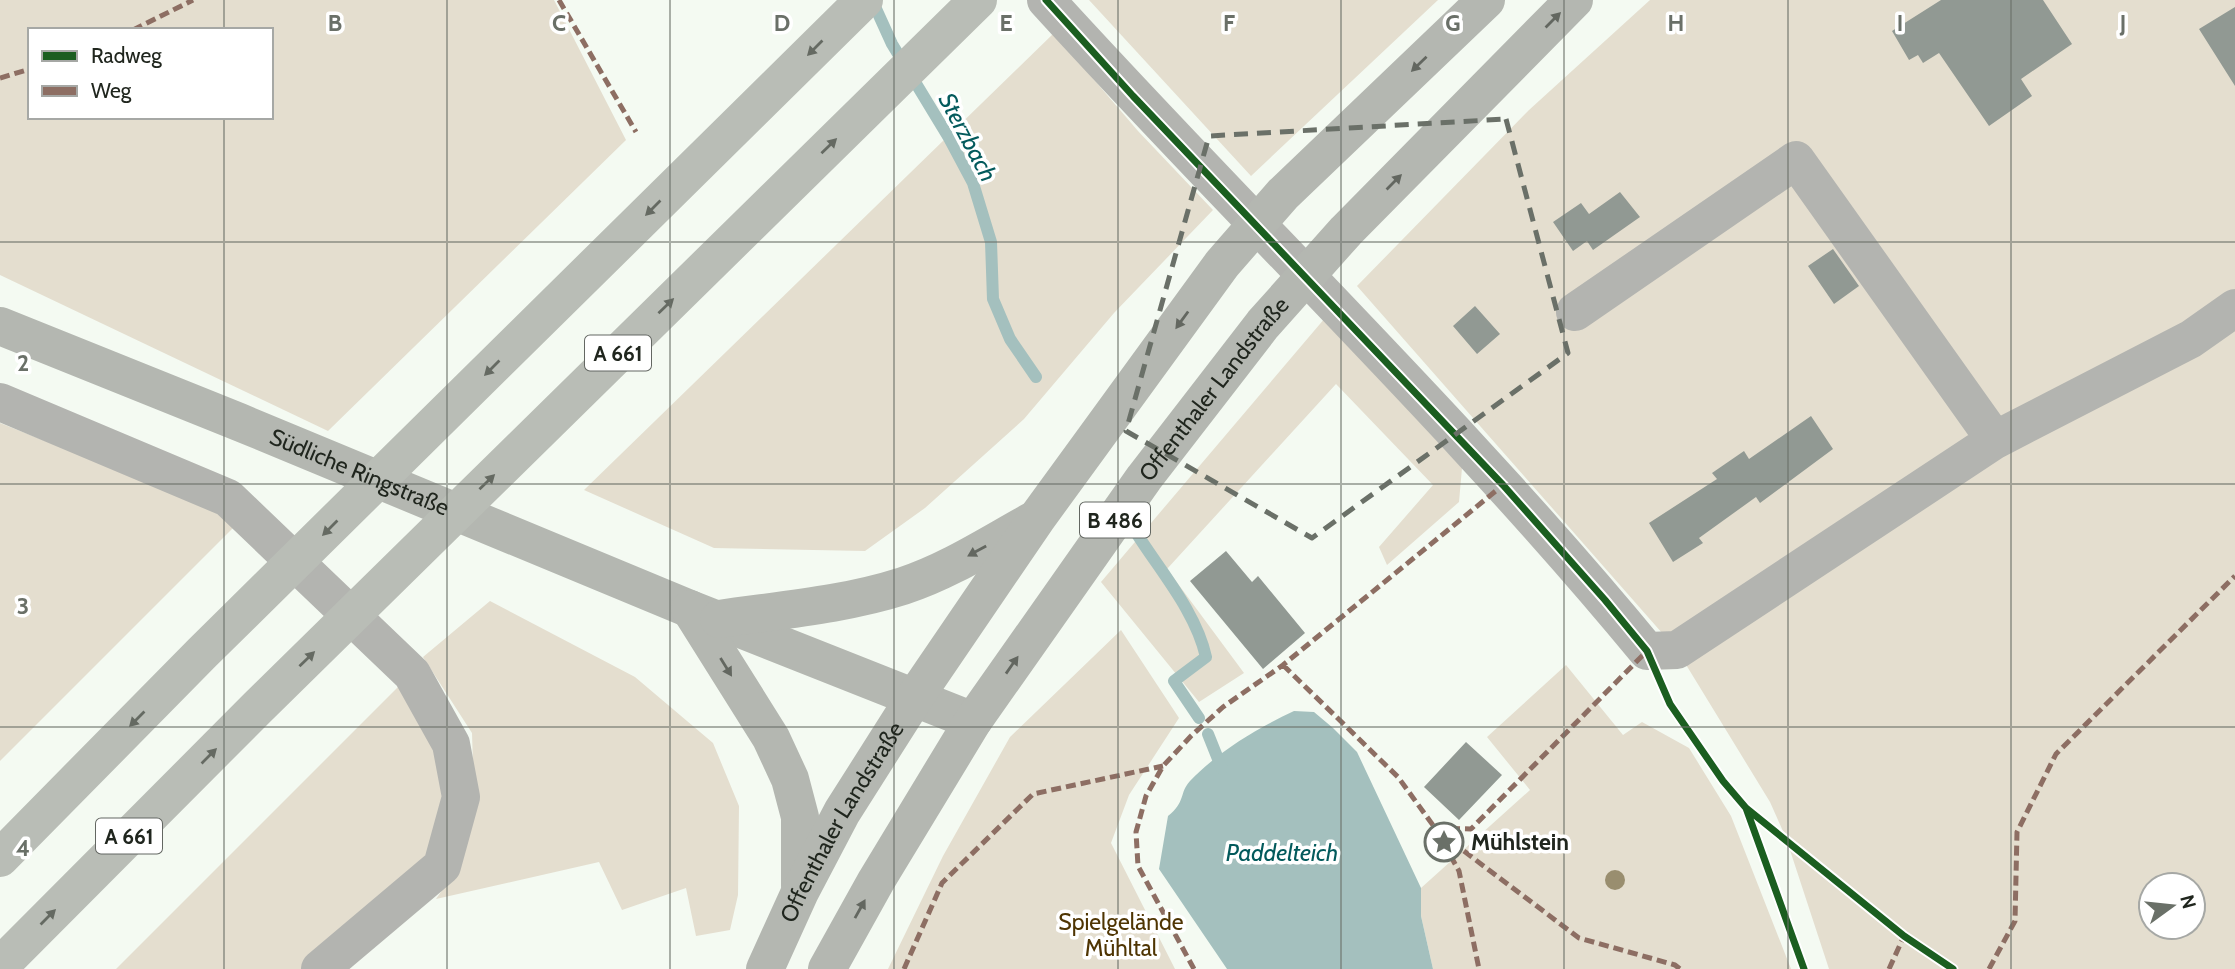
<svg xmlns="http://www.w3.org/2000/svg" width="2235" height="969" font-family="Cabin,sans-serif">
  <rect width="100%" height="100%" fill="#f4faf2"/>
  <path fill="#e4decf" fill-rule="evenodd" d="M 0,0 L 554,0 L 626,140 L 328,431 L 0,275 ZM 30,30 L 271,30 L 271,117 L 30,117 Z
    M 1089,0 L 1438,0 L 1251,176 Z
    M 1650,0 L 2235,0 L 2235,969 L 1829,969 L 1786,838 L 1770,802 L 1677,650 L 1357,286 L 1529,110 ZM 2151,885 L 2193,885 L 2193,927 L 2151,927 Z
    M 1054,33 L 1138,131 L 1213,210 L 1114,313 L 1024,419 L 925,508 L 865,551 L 714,548 L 584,490 Z
    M 1325,318 L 1462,468 L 1459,502 L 1387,565 L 1379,547 L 1433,485 L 1336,384 L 1167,569 L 1244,673 L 1199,702 L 1101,582 Z
    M 0,423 L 242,519 L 0,761 Z
    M 490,601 L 635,677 L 713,743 L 739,806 L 738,895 L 730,930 L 696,936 L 686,888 L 622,910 L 599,862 L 436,899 L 458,867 L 474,797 L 472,733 L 423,657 Z
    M 1121,630 L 1179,718 L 1129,795 L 1111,843 L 1175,969 L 888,969 L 943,856 L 1010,737 Z
    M 1566,665 L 1623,735 L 1642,722 L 1689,748 L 1731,816 L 1791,969 L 1433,969 L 1421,916 L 1421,888 L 1530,790 L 1487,737 Z
    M 398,687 L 437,754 L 445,802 L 425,868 L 304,969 L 116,969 Z"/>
  <path fill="#a4c0be" d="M 1294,711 L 1314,712 L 1333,728 L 1357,752 L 1421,888 L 1421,916 L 1433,969 L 1227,969 L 1159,869 L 1168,816 C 1186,802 1179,793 1190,781 C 1219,751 1256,729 1294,711 Z"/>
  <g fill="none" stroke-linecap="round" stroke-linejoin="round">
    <path stroke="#a4c0be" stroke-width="12" d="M 872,0 L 892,44 L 949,138 L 973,183 L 991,242 L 993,299 L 1010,339 L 1036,377
      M 1137,534 C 1161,572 1196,612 1206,657 L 1174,681 L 1199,718
      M 1208,734 L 1222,769"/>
  </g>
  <path fill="#919993" d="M 1941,0 L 2043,0 L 2072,44 L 2021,79 L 2032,96 L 1989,126 L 1939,53 L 1923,63 L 1918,55 L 1909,60 L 1892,31 Z
    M 2235,7 L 2235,86 L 2199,29 Z
    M 1620,192 L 1640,217 L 1593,250 L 1587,241 L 1573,251 L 1553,222 L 1581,203 L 1589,214 Z
    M 1833,249 L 1859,286 L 1834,304 L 1808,266 Z
    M 1475,306 L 1500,334 L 1477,354 L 1453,326 Z
    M 1811,416 L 1833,449 L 1760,503 L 1756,497 L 1699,538 L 1703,543 L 1673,562 L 1649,523 L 1717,479 L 1712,473 L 1744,451 L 1749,459 Z
    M 1226,551 L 1252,582 L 1258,576 L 1305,633 L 1263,669 L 1190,581 Z
    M 1466,742 L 1502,775 L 1459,820 L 1424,787 Z"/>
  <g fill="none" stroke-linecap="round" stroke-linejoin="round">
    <path stroke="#b3b4b0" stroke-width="38" d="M 1046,0 C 1245,219 1459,423 1647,651 L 1677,650 L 1995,440 L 2191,339 L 2235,308
      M 1575,312 L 1796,160 L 1995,440
      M 0,402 L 228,498 L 412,674 L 451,744 L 461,797 L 442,866 L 320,969"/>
    <g stroke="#b4b7b1" stroke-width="38">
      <path id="s1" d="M 0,326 L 239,422 L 690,609 L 973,721"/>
      <path d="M 690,609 L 771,738 L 790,779 L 800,817 L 800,886"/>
      <path d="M 719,619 C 780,610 844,605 903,586 C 949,571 990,544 1032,521"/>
      <path id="s2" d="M 765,969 L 800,892 L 842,812 L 915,697 L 1037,518 L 1222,264 L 1283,194 L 1486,0"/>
      <path id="s3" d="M 827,969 L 876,881 L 973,721 L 1144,478 L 1263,324 L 1346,231 L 1574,0"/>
    </g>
    <path stroke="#b9bdb6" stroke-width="38" d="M 0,858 L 202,653 L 864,0
      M 0,966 L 258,707 L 978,0"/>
    <path stroke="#8d6e63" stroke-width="5" stroke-dasharray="10 5" stroke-linecap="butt" d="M 559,0 L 636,132
      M 133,30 L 193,0
      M 0,78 L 30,69
      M 1283,665 L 1398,777 L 1435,828 L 1459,871 L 1479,969
      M 1435,828 L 1471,829 L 1647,651 L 1648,654
      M 1440,833 L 1579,938 L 1675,965 L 1680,969
      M 904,969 L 942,883 L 1033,794 L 1163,766
      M 1194,969 L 1138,866 L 1136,832 L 1146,796 L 1163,766 L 1191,736 L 1223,707 L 1283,665 L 1503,485
      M 1889,969 L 1904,936
      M 1989,969 L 2015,921 L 2017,832 L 2056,754 L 2235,576"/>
    <defs>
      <path id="cycleway" d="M 1046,0 L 1133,96 L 1503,485 L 1605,600 L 1647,651 L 1670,704 L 1723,781 L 1746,808 L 1904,936 L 1953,969
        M 1746,808 L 1804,969"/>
    </defs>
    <use href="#cycleway" stroke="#fff" stroke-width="11"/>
    <use href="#cycleway" stroke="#1b5e20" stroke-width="7"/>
  </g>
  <circle fill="#998e6f" cx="1615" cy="880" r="10"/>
  <defs><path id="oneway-solid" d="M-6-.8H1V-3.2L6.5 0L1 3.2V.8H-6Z" transform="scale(1.75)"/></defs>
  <g fill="#636760">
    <use href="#oneway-solid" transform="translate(1553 20) rotate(-45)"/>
    <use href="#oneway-solid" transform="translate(1419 64) rotate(136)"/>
    <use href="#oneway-solid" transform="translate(1394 182) rotate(-45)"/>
    <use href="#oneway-solid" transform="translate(1182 320) rotate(126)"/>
    <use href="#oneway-solid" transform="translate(977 551) rotate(151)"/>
    <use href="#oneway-solid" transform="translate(1012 665) rotate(-55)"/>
    <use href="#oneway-solid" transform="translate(726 667) rotate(58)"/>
    <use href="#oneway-solid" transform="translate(860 909) rotate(-61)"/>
  </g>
  <g fill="#656a62">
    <use href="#oneway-solid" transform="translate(815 48) rotate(135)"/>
    <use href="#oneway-solid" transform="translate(829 146) rotate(-44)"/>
    <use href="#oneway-solid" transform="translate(653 208) rotate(135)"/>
    <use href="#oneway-solid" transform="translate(666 306) rotate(-44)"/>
    <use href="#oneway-solid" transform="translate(492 368) rotate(135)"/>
    <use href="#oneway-solid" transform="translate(487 482) rotate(-44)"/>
    <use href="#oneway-solid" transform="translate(330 528) rotate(135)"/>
    <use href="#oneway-solid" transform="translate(307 659) rotate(-44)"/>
    <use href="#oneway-solid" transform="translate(137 719) rotate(135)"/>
    <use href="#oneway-solid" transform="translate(209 756) rotate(-45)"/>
    <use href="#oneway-solid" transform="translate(48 917) rotate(-45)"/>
  </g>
  <path fill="none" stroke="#6a7068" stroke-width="5" stroke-dasharray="14 9" stroke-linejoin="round" d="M 1506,119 L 1568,353 L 1312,538 L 1126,431 L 1209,136 Z"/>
  <path fill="none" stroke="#6a7068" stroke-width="2" stroke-opacity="0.55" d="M 224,0 L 224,30M 447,0 L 447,969M 670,0 L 670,969M 894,0 L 894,969M 1118,0 L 1118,969M 1341,0 L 1341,969M 1564,0 L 1564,969M 1788,0 L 1788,969M 2011,0 L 2011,969M 224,117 L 224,969M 0,242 L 2235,242M 0,484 L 2235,484M 0,727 L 2235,727"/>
  <defs>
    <symbol id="sight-ring" viewBox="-11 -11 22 22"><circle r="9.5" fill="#fff" stroke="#6a7068" stroke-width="1.5"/><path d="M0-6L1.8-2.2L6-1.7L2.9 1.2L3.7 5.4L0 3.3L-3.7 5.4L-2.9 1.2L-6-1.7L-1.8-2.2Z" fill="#6a7068"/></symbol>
  </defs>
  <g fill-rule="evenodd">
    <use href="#sight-ring" x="1422" y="820" width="44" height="44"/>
  </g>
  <g text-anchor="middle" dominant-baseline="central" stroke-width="7" stroke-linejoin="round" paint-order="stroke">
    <g fill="#fff" stroke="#636762" stroke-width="2">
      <rect x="585" y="335.5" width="66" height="35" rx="5"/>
      <rect x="1080" y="502.5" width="70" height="35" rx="5"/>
      <rect x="96" y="818.5" width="66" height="35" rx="5"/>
    </g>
    <g font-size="21" font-weight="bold" fill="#20261e">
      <text x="618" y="353">A 661</text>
      <text x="1115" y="520">B 486</text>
      <text x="129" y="836">A 661</text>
    </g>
    <g font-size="23" fill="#20261e" stroke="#fff">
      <text stroke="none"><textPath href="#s3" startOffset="698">Offenthaler Landstraße</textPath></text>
      <text stroke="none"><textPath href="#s1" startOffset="388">Südliche Ringstraße</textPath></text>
      <text stroke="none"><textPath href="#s2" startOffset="166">Offenthaler Landstraße</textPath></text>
    </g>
    <g font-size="23" font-weight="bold" fill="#20261e" stroke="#fff" text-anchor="start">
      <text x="1471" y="842">Mühlstein</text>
    </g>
    <g font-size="23" fill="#4f3503" stroke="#fff">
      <text x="1121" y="922">Spielgelände<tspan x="1121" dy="26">Mühltal</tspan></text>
    </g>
    <g font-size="24" font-style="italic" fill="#035a5c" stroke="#fff">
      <text transform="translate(968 137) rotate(62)">Sterzbach</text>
      <text x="1282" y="852">Paddelteich</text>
    </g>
  </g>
  <g font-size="23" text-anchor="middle" font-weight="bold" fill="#6a7068" stroke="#fff" stroke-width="7" stroke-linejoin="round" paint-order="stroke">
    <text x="335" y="31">B</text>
    <text x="559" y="31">C</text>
    <text x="782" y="31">D</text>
    <text x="1006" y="31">E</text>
    <text x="1229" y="31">F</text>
    <text x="1453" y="31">G</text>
    <text x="1676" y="31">H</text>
    <text x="1900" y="31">I</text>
    <text x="2123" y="31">J</text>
    <text x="23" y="371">2</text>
    <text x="23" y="614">3</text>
    <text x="23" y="856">4</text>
  </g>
  <rect x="28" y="28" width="245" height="91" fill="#ffffff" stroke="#a6a8a5" stroke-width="2"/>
  <rect x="42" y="51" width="35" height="10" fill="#1b5e20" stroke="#a6a8a5" stroke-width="2"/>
  <text x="91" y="63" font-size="21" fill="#20261e">Radweg</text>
  <rect x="42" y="86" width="35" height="10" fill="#8d6e63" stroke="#a6a8a5" stroke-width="2"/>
  <text x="91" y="98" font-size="21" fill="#20261e">Weg</text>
  <g transform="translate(2172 906) rotate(75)"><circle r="33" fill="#ffffff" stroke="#a6a8a5" stroke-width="2"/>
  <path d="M0-5L12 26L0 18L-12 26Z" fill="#6a7068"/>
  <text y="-10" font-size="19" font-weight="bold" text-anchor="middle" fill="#20261e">N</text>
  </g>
</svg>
